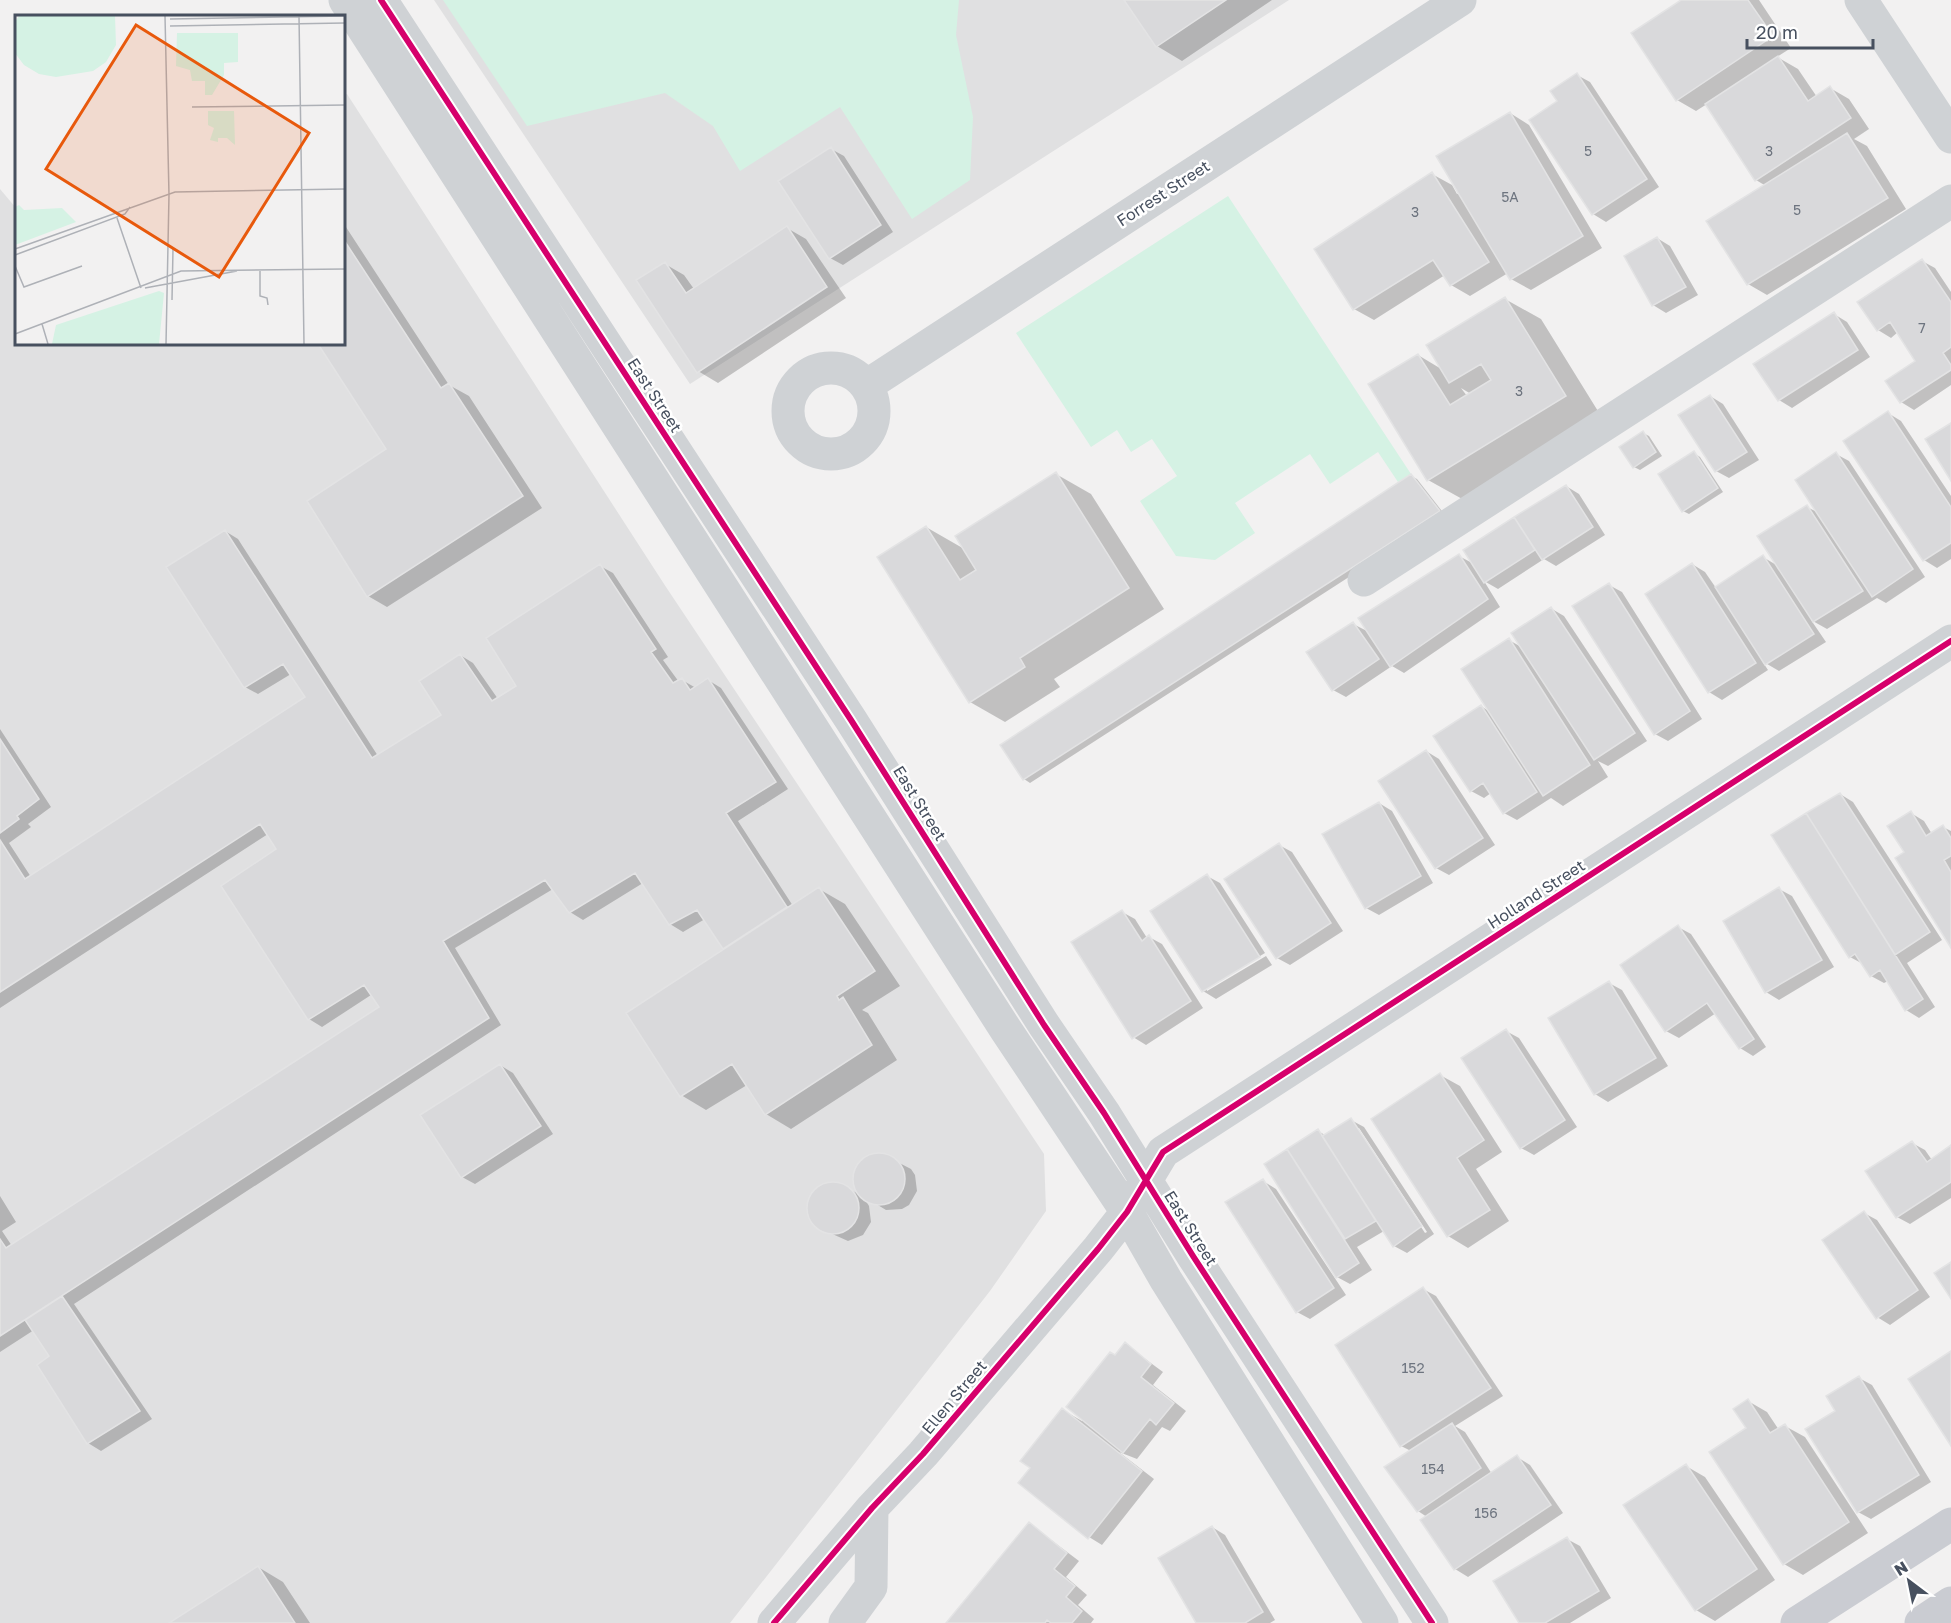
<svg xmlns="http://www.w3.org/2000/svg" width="1951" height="1623" font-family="'Golos Text',sans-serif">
  <rect width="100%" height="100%" fill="#f2f1f1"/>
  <path fill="#e0e0e1" d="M 434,0 L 1289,0 L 690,384 Z
    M 347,94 L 666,587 L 1044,1154 L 1046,1211 L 990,1291 L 730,1623 L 0,1623 L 0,189 L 16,208 L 16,344 L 344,344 L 344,95 Z"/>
  <path fill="#d5f2e4" d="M 443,0 L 959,0 L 956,35 L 973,117 L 970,180 L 912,219 L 840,107 L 740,171 L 713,126 L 665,93 L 527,126 Z
    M 1228,196 L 1411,474 L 1398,482 L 1378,452 L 1330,484 L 1310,454 L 1235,503 L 1255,533 L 1215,560 L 1176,556 L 1140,501 L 1177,476 L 1152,439 L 1131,452 L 1117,430 L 1091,447 L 1016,333 Z"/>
  <path fill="#0003" fill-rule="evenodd" d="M 1126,0 L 1272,0 L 1182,61 L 1157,46 Z
    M 1684,0 L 1759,0 L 1791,48 L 1777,57 L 1798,69 L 1817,97 L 1830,88 L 1849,99 L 1869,129 L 1854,139 L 1867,146 L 1906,209 L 1767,295 L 1748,284 L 1766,186 L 1756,180 L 1707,104 L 1696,111 L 1677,100 Z
    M 1577,75 L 1590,82 L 1659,187 L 1606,222 L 1593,214 L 1559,102 Z
    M 1510,113 L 1529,125 L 1602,248 L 1531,290 L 1511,279 L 1508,273 L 1470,296 L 1451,285 L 1445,275 L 1374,320 L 1354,309 L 1432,174 L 1452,185 L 1457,194 L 1460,193 Z
    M 831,149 L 844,156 L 893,232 L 843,265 L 830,258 Z
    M 344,224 L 449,385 L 469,396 L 542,508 L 387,607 L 368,596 L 388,450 L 320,344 L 344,344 Z
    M 787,228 L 806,239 L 846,298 L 718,383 L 698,371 L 665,264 L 684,275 L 694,289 Z
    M 1657,238 L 1670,246 L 1698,295 L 1666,313 L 1653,305 L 1626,256 Z
    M 1922,261 L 1935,268 L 1951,292 L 1951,385 L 1914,410 L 1901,402 L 1918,361 L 1898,332 L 1891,338 L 1878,330 Z
    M 1505,299 L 1541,319 L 1601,416 L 1464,500 L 1428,480 L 1418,355 L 1443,370 ZM 1461,388 L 1471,394 L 1467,396 Z
    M 1834,314 L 1847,322 L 1870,357 L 1792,408 L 1779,400 Z
    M 1710,396 L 1723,404 L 1759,460 L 1729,478 L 1716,471 Z
    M 1888,413 L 1901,421 L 1951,496 L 1951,559 L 1937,568 L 1924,560 Z
    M 1643,433 L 1649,436 L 1662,456 L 1640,470 L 1634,467 Z
    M 1694,453 L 1700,457 L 1723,492 L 1689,514 L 1683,511 Z
    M 1836,454 L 1849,461 L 1925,577 L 1886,603 L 1877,598 L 1827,629 L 1811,620 L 1826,642 L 1779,671 L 1762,661 L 1768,670 L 1722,700 L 1709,692 L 1692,564 L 1705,572 L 1716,588 L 1763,557 L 1778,566 L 1807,507 L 1819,513 Z
    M 1056,474 L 1091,494 L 1164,609 L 1054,679 L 1060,687 L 1005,722 L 970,702 L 926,527 L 966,550 Z
    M 1411,476 L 1417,479 L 1445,515 L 1030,783 L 1024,779 L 1002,745 Z
    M 1566,486 L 1579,494 L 1605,535 L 1556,566 L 1544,559 L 1498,589 L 1484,581 L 1500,607 L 1404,673 L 1392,666 L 1346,697 L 1333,690 L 1353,624 L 1369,632 L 1459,556 L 1474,564 L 1465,550 Z
    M 225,531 L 238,539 L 378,756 L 443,716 L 460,655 L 473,663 L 498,699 L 518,687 L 600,566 L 613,573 L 668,657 L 663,660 L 679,682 L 682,680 L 696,688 L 708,680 L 721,688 L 788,789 L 738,821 L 793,906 L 819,889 L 845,904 L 900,986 L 862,1010 L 868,1013 L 897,1060 L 791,1129 L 766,1114 L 747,1085 L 706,1110 L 681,1095 L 726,949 L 705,919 L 683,932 L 670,924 L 643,883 L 583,920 L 570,912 L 553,889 L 455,948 L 501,1025 L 74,1304 L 152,1419 L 101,1451 L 88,1443 L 39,1365 L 51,1357 L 34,1330 L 0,1352 L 0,1196 L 16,1222 L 2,1231 L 12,1246 L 381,1008 L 371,995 L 322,1027 L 309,1019 L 278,850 L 268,834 L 0,1008 L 0,729 L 51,807 L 28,824 L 31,827 L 9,843 L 31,877 L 307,697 L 291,674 L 258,694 L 245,687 Z
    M 1609,585 L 1622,592 L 1702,719 L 1668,741 L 1655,734 Z
    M 1552,609 L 1564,616 L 1647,741 L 1608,766 L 1598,761 L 1608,777 L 1563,806 L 1551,798 L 1517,820 L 1504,813 L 1491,793 L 1484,798 L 1471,791 L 1481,706 L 1490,712 L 1509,640 L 1523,648 Z
    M 1426,751 L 1439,759 L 1495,845 L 1449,875 L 1436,868 Z
    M 1840,794 L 1853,802 L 1942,940 L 1907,963 L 1935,1007 L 1919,1018 L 1906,1010 L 1888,981 L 1884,983 L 1871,976 L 1863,964 L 1850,957 Z
    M 1379,803 L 1392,811 L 1433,883 L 1379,915 L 1366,908 Z
    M 1911,813 L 1924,821 L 1932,834 L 1943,827 L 1951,831 L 1951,946 L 1906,853 Z
    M 1279,845 L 1292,852 L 1343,931 L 1290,965 L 1277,958 Z
    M 1207,876 L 1220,883 L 1265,953 L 1207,988 L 1207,991 L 1266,956 L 1272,965 L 1216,999 L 1203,991 Z
    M 1779,889 L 1792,896 L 1834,967 L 1779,1000 L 1766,992 Z
    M 1122,912 L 1135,919 L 1147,938 L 1149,937 L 1162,944 L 1203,1008 L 1146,1045 L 1133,1037 Z
    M 1678,927 L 1691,934 L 1766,1047 L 1753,1056 L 1740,1048 L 1716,1013 L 1679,1038 L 1666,1031 Z
    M 1609,983 L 1622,990 L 1668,1066 L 1608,1102 L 1595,1094 Z
    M 1506,1031 L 1519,1038 L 1577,1127 L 1534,1155 L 1521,1148 Z
    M 500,1065 L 513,1073 L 553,1134 L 475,1184 L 462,1177 Z
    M 1440,1075 L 1460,1086 L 1502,1152 L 1476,1169 L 1509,1221 L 1468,1248 L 1448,1236 L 1373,1119 Z
    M 1351,1120 L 1364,1127 L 1434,1234 L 1407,1253 L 1394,1246 L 1384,1231 L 1357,1247 L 1372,1270 L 1350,1284 L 1337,1277 L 1266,1165 L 1318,1131 L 1325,1135 ZM 1356,1128 L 1359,1128 L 1427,1232 L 1425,1233 Z
    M 1912,1143 L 1925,1150 L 1932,1160 L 1951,1147 L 1951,1198 L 1910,1224 L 1897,1217 Z
    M 882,1154 L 911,1169 L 915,1175 L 917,1191 L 909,1205 L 902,1209 L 886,1210 L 863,1196 L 869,1206 L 871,1222 L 863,1235 L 848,1241 L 819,1228 L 810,1215 L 811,1199 L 815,1193 L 829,1184 L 844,1186 L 860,1195 L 854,1177 L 856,1169 L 866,1157 Z
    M 1263,1181 L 1276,1189 L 1346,1295 L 1310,1319 L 1297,1312 Z
    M 1864,1213 L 1877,1220 L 1930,1297 L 1890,1325 L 1877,1317 Z
    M 1423,1289 L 1436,1296 L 1503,1396 L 1455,1426 L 1465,1432 L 1492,1474 L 1517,1457 L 1530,1465 L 1563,1513 L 1468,1577 L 1455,1569 L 1423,1520 L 1427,1517 L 1418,1511 L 1411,1451 L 1401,1446 Z
    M 1125,1344 L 1163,1372 L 1153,1385 L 1186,1411 L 1170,1431 L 1162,1427 L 1137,1459 L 1119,1452 L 1154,1479 L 1102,1545 L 1089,1537 L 1032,1468 L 1063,1410 L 1082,1421 L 1115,1357 Z
    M 1859,1378 L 1872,1385 L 1931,1482 L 1871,1519 L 1858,1512 L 1837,1411 Z
    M 1748,1401 L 1767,1412 L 1779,1430 L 1785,1426 L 1805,1437 L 1868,1533 L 1803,1575 L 1784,1564 L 1748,1429 Z
    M 1686,1466 L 1705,1477 L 1775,1580 L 1715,1621 L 1696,1610 Z
    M 1030,1524 L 1079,1561 L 1066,1577 L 1087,1595 L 1078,1605 L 1094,1619 L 1091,1623 L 948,1623 Z
    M 1212,1527 L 1225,1535 L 1275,1620 L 1270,1623 L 1198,1623 Z
    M 1567,1539 L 1580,1546 L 1611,1598 L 1570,1623 L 1521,1623 Z
    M 258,1567 L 283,1582 L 310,1623 L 171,1623 Z"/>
  <path fill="#d9d9db" stroke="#e3e3e4" stroke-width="1.5" d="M 1124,0 L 1226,0 L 1156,47 Z
    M 1681,0 L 1748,0 L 1773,36 L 1676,101 L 1631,33 Z
    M 1778,56 L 1808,101 L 1830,86 L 1851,118 L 1755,181 L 1705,104 Z
    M 1577,73 L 1647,179 L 1592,215 L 1529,120 L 1557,101 L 1550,91 Z
    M 1510,112 L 1583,236 L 1510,280 L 1436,156 Z
    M 1847,133 L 1888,198 L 1747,285 L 1706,221 Z
    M 831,147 L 881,225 L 829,259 L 778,181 Z
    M 1432,172 L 1489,262 L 1450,286 L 1433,260 L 1353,310 L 1314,249 Z
    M 787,226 L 827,287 L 697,373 L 636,280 L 665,262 L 686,293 Z
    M 1657,237 L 1686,287 L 1652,306 L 1624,256 Z
    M 344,240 L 441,388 L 449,383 L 523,496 L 367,597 L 307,501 L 386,449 L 318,344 L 344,344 Z
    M 1922,259 L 1951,302 L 1951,347 L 1943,353 L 1951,365 L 1951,370 L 1900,403 L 1885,381 L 1915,361 L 1890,322 L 1877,331 L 1857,302 Z
    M 1505,297 L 1566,396 L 1427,481 L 1368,384 L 1418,354 L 1450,405 L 1491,380 L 1481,364 L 1449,383 L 1426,345 Z
    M 1834,312 L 1858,350 L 1778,401 L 1753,364 Z
    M 1710,395 L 1747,452 L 1715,472 L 1678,415 Z
    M 1888,411 L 1951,507 L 1951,543 L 1923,561 L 1843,441 Z
    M 1951,423 L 1951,481 L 1925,439 Z
    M 1643,431 L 1656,452 L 1633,468 L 1619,447 Z
    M 1694,451 L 1718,488 L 1682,512 L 1658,474 Z
    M 1836,452 L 1913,569 L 1872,597 L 1795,480 Z
    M 1056,472 L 1129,588 L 1020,658 L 1025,667 L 969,703 L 877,557 L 926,526 L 960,580 L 976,570 L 955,536 Z
    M 1411,474 L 1440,511 L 1023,780 L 1000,745 Z
    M 1566,485 L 1593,527 L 1542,560 L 1514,517 Z
    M 1807,505 L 1863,591 L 1813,622 L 1757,536 Z
    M 1514,517 L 1535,550 L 1484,583 L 1463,550 Z
    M 225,530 L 372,758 L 441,715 L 419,681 L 460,654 L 492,701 L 516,686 L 486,638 L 600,564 L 656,649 L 651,652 L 673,683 L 682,678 L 690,690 L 708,678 L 776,782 L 726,813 L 787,907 L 723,949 L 697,910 L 669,925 L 635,873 L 569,913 L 545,880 L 443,941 L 489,1018 L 0,1336 L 0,1239 L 6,1248 L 379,1007 L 364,985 L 308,1020 L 221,886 L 276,849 L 260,824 L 0,992 L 0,840 L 25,879 L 305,697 L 283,664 L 244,688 L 166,567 Z
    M 1459,554 L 1488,599 L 1390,667 L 1358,618 Z
    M 1763,555 L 1814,634 L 1765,665 L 1715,587 Z
    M 1692,563 L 1756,663 L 1708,693 L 1645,594 Z
    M 1609,583 L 1690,711 L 1654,735 L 1572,606 Z
    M 1551,607 L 1635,733 L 1594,760 L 1511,633 Z
    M 1353,622 L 1379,659 L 1332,691 L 1306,652 Z
    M 1509,638 L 1590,765 L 1543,796 L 1461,669 Z
    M 1481,705 L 1537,792 L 1503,814 L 1483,783 L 1470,792 L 1433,736 Z
    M 0,739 L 39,799 L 17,816 L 19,819 L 0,833 Z
    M 1426,750 L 1483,838 L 1435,869 L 1378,781 Z
    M 1840,793 L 1930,932 L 1895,955 L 1806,813 Z
    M 1379,802 L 1421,876 L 1365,909 L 1322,834 Z
    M 1911,811 L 1926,836 L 1943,825 L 1951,838 L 1951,856 L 1944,860 L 1951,872 L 1951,948 L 1895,858 L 1904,852 L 1887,826 Z
    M 1806,813 L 1923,999 L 1905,1011 L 1880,970 L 1870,977 L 1855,954 L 1849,958 L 1771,835 Z
    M 1279,843 L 1331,923 L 1276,959 L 1224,879 Z
    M 1207,874 L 1260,957 L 1202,992 L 1150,911 Z
    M 819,887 L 875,971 L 837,996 L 839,1000 L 843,997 L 872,1045 L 765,1115 L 732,1064 L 680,1097 L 626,1013 Z
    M 1779,887 L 1822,960 L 1765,993 L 1723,921 Z
    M 1122,910 L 1142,941 L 1149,935 L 1191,1001 L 1132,1039 L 1071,942 Z
    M 1678,925 L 1754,1039 L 1739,1049 L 1707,1003 L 1665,1032 L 1620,965 Z
    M 1609,981 L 1656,1058 L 1594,1095 L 1548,1018 Z
    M 1506,1029 L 1565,1120 L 1520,1149 L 1461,1058 Z
    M 500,1064 L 541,1126 L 461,1178 L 420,1115 Z
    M 1440,1073 L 1484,1140 L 1457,1158 L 1490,1210 L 1447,1237 L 1371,1119 Z
    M 1351,1118 L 1422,1226 L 1393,1247 L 1322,1136 Z
    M 1318,1129 L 1376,1221 L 1345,1239 L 1287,1149 Z
    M 1912,1141 L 1927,1162 L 1951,1145 L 1951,1182 L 1896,1218 L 1865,1171 Z
    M 1287,1149 L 1359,1263 L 1336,1278 L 1264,1164 Z
    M853 1179a26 26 0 1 1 52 0a26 26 0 1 1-52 0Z
    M 1263,1179 L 1334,1288 L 1296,1313 L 1225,1202 Z
    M807 1208a26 26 0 1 1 52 0a26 26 0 1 1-52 0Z
    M 1864,1211 L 1918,1290 L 1876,1319 L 1822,1240 Z
    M 1951,1262 L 1951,1299 L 1934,1273 Z
    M 1423,1287 L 1491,1388 L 1400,1447 L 1335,1345 Z
    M 62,1296 L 140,1411 L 87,1444 L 37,1365 L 49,1356 L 25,1320 Z
    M 1125,1342 L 1151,1364 L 1141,1377 L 1174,1403 L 1156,1425 L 1150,1419 L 1123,1453 L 1066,1407 L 1110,1352 L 1115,1355 Z
    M 1951,1351 L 1951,1446 L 1908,1379 Z
    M 1859,1376 L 1919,1475 L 1857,1513 L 1805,1429 L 1835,1411 L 1826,1396 Z
    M 1748,1399 L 1770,1433 L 1785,1424 L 1849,1522 L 1783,1565 L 1709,1452 L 1746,1428 L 1733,1409 Z
    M 1062,1408 L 1142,1471 L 1088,1539 L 1018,1483 L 1030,1468 L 1020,1461 Z
    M 1452,1423 L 1481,1468 L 1417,1512 L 1384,1467 Z
    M 1517,1455 L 1551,1505 L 1454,1570 L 1420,1520 Z
    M 1686,1464 L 1757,1569 L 1695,1611 L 1623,1505 Z
    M 1029,1522 L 1067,1553 L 1054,1569 L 1075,1586 L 1066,1597 L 1082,1611 L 1072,1623 L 1051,1623 L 1047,1620 L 1045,1623 L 946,1623 Z
    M 1212,1526 L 1263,1612 L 1245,1623 L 1196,1623 L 1158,1558 Z
    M 1567,1537 L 1599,1591 L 1545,1623 L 1519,1623 L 1493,1581 Z
    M 258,1566 L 295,1623 L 169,1623 Z"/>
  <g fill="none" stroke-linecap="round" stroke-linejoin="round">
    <path stroke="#cfd2d5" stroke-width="33" d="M 345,0 L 1006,1030 L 1127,1212 L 1166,1280 L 1382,1623
      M 381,0 L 851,720 L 1044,1025 L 1104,1113 L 1193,1256 L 1432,1623
      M 1861,0 L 1951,137
      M788 411a43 43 0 1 1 86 0a43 43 0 1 1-86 0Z
      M 866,386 L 1460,0
      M 1364,580 L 1951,201
      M 774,1623 L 872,1508 L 923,1454 L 1098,1249 L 1127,1212 L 1163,1152 L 1951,641
      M 845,1623 L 871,1587 L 872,1508"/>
    <path stroke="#caccd2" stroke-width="33" d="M 1797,1623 L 1951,1524
      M 1921,1623 L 1951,1603"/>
    <defs>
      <path id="cycleway" d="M 381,0 L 851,720 L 1044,1025 L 1104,1113 L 1193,1256 L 1432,1623
        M 774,1623 L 872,1508 L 923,1454 L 1098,1249 L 1127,1212 L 1163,1152 L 1951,641"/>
    </defs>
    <use href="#cycleway" stroke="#fff" stroke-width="10"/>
    <use href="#cycleway" stroke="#d6006c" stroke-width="6"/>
  </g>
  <g text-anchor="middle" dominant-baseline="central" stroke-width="5" stroke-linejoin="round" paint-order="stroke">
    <g font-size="14" fill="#6d747f">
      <text x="1588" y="150">5</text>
      <text x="1769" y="150">3</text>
      <text x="1510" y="196">5A</text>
      <text x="1797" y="209">5</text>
      <text x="1415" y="211">3</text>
      <text x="1922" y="327">7</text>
      <text x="1519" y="390">3</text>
      <text x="1413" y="1367">152</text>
      <text x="1433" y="1468">154</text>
      <text x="1486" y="1512">156</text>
    </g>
    <g font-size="16" fill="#47505f" stroke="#fff">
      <text transform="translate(1163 193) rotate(-33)">Forrest Street</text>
      <text transform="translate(655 395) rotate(57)">East Street</text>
      <text transform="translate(920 803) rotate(58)">East Street</text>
      <text transform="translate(1536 894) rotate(-33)">Holland Street</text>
      <text transform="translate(1191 1228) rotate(58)">East Street</text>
      <text transform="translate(954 1397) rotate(-50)">Ellen Street</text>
    </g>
  </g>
  <g transform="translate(15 15)">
    <rect width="330" height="330" fill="#f2f1f1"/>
    <path d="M 4,1 L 100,1 L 101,30 L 91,47 L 78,56 L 41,62 L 24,59 L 9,50 L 0,38 L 0,7 ZM 162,18 L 223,18 L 223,47 L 209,48 L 209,60 L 197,80 L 190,80 L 190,66 L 177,66 L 175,55 L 161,51 ZM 193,96 L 219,96 L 220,130 L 212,123 L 203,123 L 203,127 L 195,125 L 199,113 L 193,110 ZM 4,190 L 9,195 L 47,193 L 61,207 L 0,230 L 0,192 ZM 144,276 L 149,278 L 144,329 L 37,329 L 41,310 Z" fill="#d5f2e4"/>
    <path fill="none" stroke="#aeb1b7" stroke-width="1.5" d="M 150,1 L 154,180 L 151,329M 284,1 L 289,329M 155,4 L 330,1M 155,11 L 330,8M 177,92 L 330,90M 102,203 L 126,273M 0,234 L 160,177 L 330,174M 0,240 L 110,199 L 115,192M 0,251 L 9,272 L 67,251M 245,256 L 245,281 L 252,283 L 253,290M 130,273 L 222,256M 157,285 L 158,234M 27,309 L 33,329M 0,319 L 166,256 L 330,254"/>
    <path fill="#e8590c" fill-opacity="0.15" stroke="#e8590c" stroke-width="3" d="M 121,10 L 294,118 L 204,262 L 31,154 Z"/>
    <rect width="330" height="330" fill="none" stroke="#47505f" stroke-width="3"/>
  </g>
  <g transform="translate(1909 1581) rotate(328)" stroke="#ffffff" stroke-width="4.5" paint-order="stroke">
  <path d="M0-4.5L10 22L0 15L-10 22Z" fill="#47505f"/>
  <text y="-9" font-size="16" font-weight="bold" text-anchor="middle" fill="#47505f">N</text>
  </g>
  <path d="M1747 39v9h126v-9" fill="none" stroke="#47505f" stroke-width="3"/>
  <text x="1756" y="39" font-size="18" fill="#47505f" stroke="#ffffff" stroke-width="4.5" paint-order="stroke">20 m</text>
</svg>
